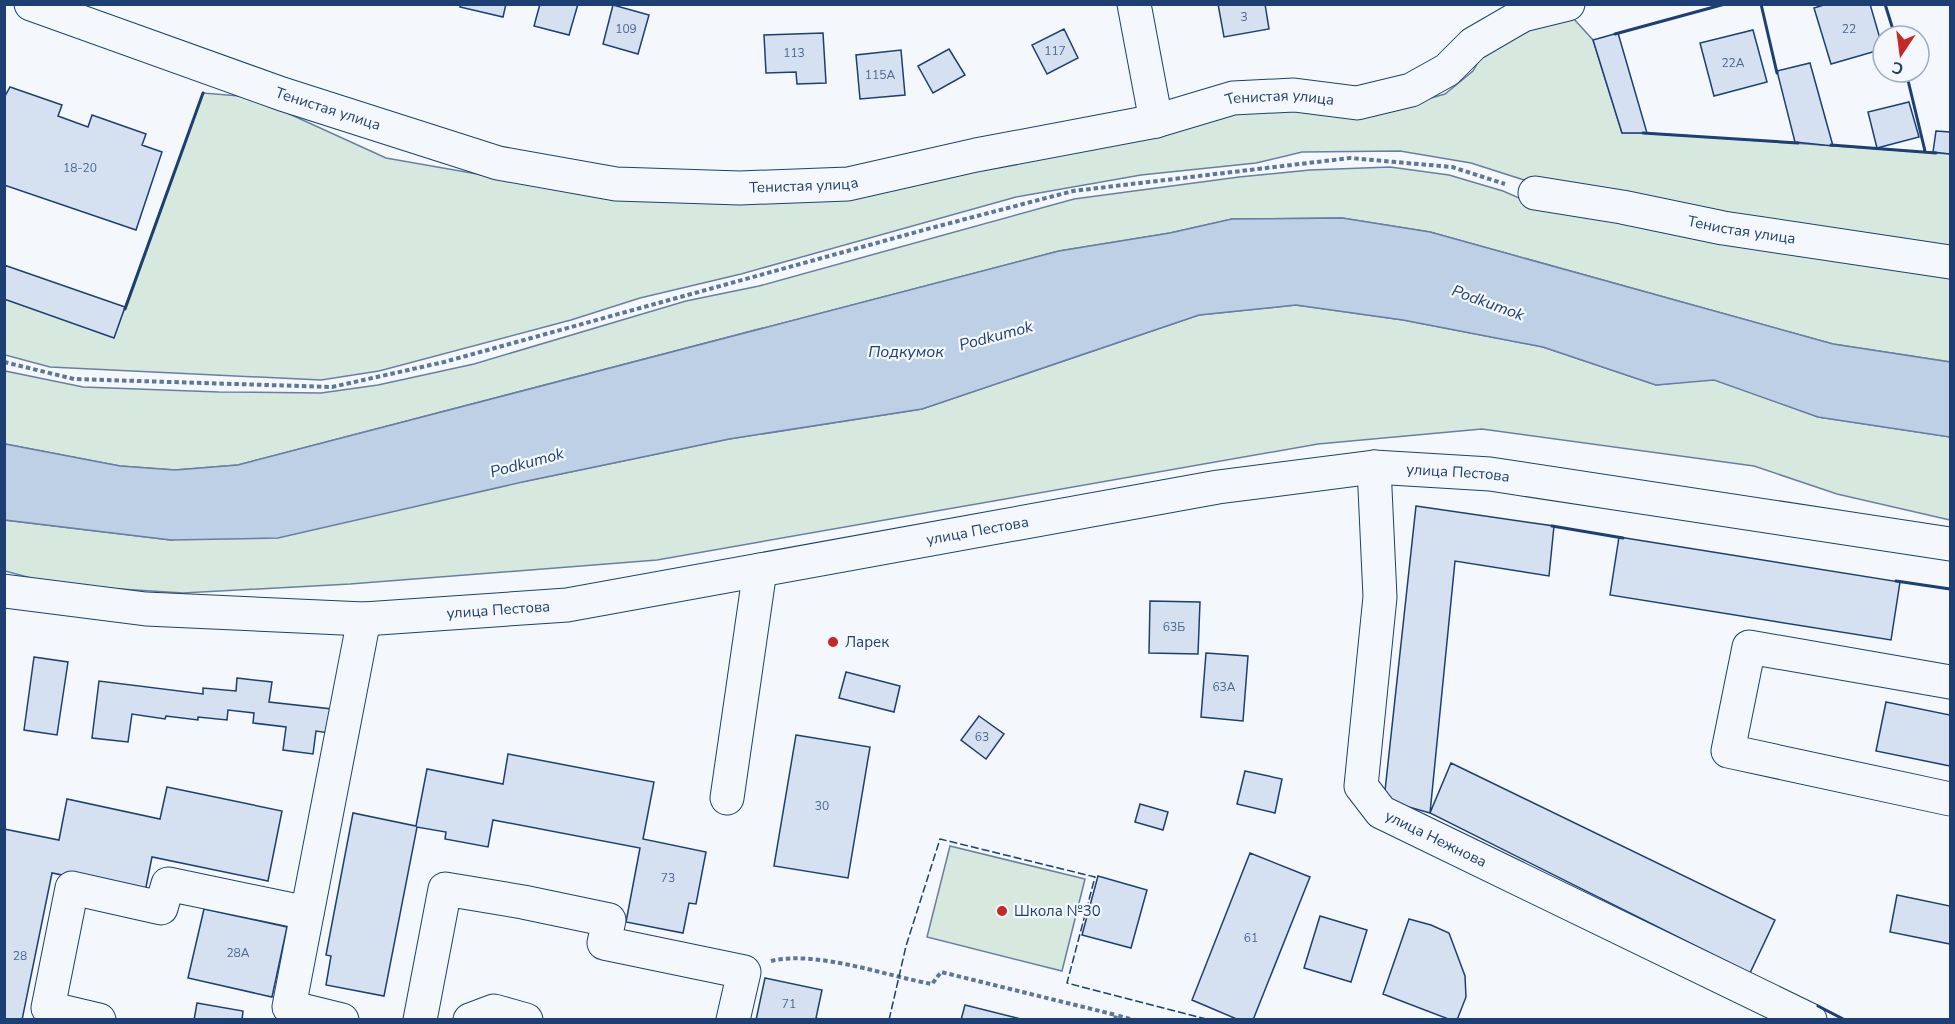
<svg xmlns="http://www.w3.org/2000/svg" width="1955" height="1024" font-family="'Nunito Sans',sans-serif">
  <rect width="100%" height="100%" fill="#f4f7fb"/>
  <path fill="#d7e8df" stroke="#687fa3" stroke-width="1.5" d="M 1573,18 L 1593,40 L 1622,133 L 1647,133 L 1950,154 L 1950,256 L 1546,187 L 1471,163 L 1400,151 L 1302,152 L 1256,163 L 1141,175 L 1016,197 L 741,274 L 640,298 L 571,320 L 379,371 L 321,380 L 50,367 L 5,355 L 5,299 L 114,337 L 203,93 L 252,97 L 386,158 L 580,192 L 664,201 L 1259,106 L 1399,107 L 1445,94 L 1473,71 L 1489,43 L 1547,24 Z
    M 1390,167 L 1449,175 L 1503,191 L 1540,207 L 1950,268 L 1950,362 L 1833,344 L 1430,232 L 1342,218 L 1232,219 L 1170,233 L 1059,251 L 238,465 L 175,470 L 120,466 L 5,444 L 5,371 L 83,387 L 219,392 L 321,393 L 378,385 L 474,364 L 686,301 L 759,286 L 1074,199 L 1239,177 L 1310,170 Z
    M 1296,305 L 1403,320 L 1543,347 L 1656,385 L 1714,379 L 1818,417 L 1950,437 L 1950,520 L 1837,494 L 1754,466 L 1482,429 L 1318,444 L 657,560 L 350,584 L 183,593 L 57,585 L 5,571 L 4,520 L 171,540 L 527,481 L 729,439 L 922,409 L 1199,315 Z
    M 950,846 L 1085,879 L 1062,971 L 927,937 Z"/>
  <path fill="#bed0e5" stroke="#687fa3" stroke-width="1.5" d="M 1342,218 L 1430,232 L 1833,344 L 1950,362 L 1950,437 L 1818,417 L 1714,380 L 1656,385 L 1543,347 L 1403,320 L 1296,305 L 1199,315 L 922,409 L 729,439 L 527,481 L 278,538 L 171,540 L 5,520 L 5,444 L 120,466 L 175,470 L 238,465 L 1059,251 L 1170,233 L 1232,219 Z"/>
  <path fill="#d5e0f0" stroke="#1d3f73" stroke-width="1.5" d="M 461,4 L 506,4 L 503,17 L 460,7 Z
    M 540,4 L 578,4 L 569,35 L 534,26 Z
    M 1218,4 L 1265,4 L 1269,29 L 1224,37 Z
    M 1827,4 L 1870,4 L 1883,49 L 1831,64 L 1814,8 Z
    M 613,5 L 649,15 L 638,54 L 603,44 Z
    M 1064,29 L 1078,58 L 1047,74 L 1032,45 Z
    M 1753,30 L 1767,82 L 1714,96 L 1700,43 Z
    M 823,33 L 826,83 L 797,84 L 796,72 L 766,73 L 764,35 Z
    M 1618,33 L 1647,133 L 1622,133 L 1593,40 Z
    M 949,49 L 965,75 L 933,93 L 918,66 Z
    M 901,50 L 905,95 L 860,99 L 856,55 Z
    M 1810,63 L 1833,146 L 1795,142 L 1777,71 Z
    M 10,87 L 62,105 L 58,116 L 88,127 L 92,115 L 146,134 L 142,145 L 162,152 L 136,230 L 4,185 L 4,98 Z
    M 1909,102 L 1919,137 L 1877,148 L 1868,112 Z
    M 1936,131 L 1950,132 L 1950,154 L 1933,152 Z
    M 4,265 L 125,307 L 114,338 L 4,299 Z
    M 1416,506 L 1554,526 L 1549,576 L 1455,561 L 1430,813 L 1384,800 Z
    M 1619,537 L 1900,582 L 1891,640 L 1610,595 Z
    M 1150,601 L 1200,602 L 1198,654 L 1149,653 Z
    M 1206,653 L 1248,656 L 1243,721 L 1201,717 Z
    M 34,657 L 68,662 L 57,735 L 24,730 Z
    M 846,672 L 900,686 L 894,712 L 839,698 Z
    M 237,678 L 272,682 L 269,702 L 332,709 L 329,733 L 316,731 L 313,754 L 283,750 L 286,727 L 253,723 L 254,713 L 228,710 L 227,720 L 198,717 L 198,720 L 166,716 L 165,719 L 132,714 L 128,742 L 92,738 L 99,681 L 203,694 L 203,688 L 236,691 Z
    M 1886,702 L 1950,715 L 1950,766 L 1876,751 Z
    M 979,716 L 1004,734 L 986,759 L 961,740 Z
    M 796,735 L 870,747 L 848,878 L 774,866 Z
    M 508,754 L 654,782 L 643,839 L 706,852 L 696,904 L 689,903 L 683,933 L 626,922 L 640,848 L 493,820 L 488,847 L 445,839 L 446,832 L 417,827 L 384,996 L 326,985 L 331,956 L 326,955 L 353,813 L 416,826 L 427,769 L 503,784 Z
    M 1451,763 L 1775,920 L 1750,973 L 1430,813 Z
    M 1245,771 L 1282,779 L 1275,813 L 1237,804 Z
    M 167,787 L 282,811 L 268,881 L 152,857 L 145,892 L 52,873 L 22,1020 L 4,1020 L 4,829 L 59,840 L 67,799 L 160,819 Z
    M 1140,804 L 1168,812 L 1163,830 L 1135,822 Z
    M 1250,853 L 1310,877 L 1253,1020 L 1239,1020 L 1192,1000 Z
    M 1098,876 L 1147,890 L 1131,948 L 1082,935 Z
    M 1897,895 L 1950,906 L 1950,944 L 1890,932 Z
    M 204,909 L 287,927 L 272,997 L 188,978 Z
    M 1320,916 L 1367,930 L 1351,982 L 1304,968 Z
    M 1409,919 L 1431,925 L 1449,933 L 1465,976 L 1466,997 L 1457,1020 L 1451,1020 L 1383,994 Z
    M 765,978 L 822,990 L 816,1018 L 821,1020 L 756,1020 Z
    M 197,1003 L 243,1011 L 242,1020 L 194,1020 Z
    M 965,1005 L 1025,1020 L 961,1020 Z"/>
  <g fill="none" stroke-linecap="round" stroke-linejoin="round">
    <defs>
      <g id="minor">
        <path id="s1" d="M 31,4 L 282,94 L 498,163 L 616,184 L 740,188 L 848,184 L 976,155 L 1156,121 L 1233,98 L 1294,95 L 1357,103 L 1411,90 L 1447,70 L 1473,44 L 1523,15 L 1568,4"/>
        <path d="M 1134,4 L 1156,121"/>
        <path id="s2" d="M 1535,193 L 1622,207 L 1723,228 L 1950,262"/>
        <path id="s3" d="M 1374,467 L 1380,597 L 1361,786 L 1381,812 L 1810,1020"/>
        <path id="s4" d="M 4,591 L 146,609 L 364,619 L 567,605 L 1218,487 L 1374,467 L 1490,474 L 1950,544"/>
        <path d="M 1950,682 L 1749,647 L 1728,751 L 1950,799"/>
        <path d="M 727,798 L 760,570"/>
        <path d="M 99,1020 L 48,1008 L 72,888 L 161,908 L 168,884 L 307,913"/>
        <path d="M 342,1020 L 289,1007 L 364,619"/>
        <path d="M 420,1020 L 445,889 L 523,902 L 609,920 L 604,943 L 744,972 L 733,1020"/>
        <path d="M 470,1020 L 494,1011 L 526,1020"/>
      </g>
    </defs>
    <use href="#minor" stroke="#1d3f73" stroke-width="35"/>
    <path stroke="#5e769c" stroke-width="4" stroke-dasharray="4.5 3" stroke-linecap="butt" d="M 4,362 L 74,379 L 332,387 L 444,362 L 931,228 L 1073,191 L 1350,158 L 1452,167 L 1505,184
      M 771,961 C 817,950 886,976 932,984 L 941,972 L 1116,1015
      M 1115,1020 L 1116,1015 L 1134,1020"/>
    <use href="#minor" stroke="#f4f7fb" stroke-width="33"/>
    <path stroke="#1d3f73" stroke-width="1.5" stroke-dasharray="8 3" stroke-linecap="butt" d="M 889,1020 L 906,946 L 940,839 L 1095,877 L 1067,983 L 1210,1020"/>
    <path stroke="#1d3f73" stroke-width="3" d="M 1761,4 L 1777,73
      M 1885,4 L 1895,36
      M 1615,34 L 1725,4
      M 1906,72 L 1925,151
      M 1643,133 L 1798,143
      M 1831,145 L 1936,153
      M 125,309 L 203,93
      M 1552,526 L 1623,538
      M 1896,581 L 1950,589
      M 1818,1006 L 1845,1020"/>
  </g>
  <g fill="#c62828" stroke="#f4f7fb" stroke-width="2">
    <circle cx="833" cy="642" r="6"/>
    <circle cx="1002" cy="911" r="6"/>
  </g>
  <g text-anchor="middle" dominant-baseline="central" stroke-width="4.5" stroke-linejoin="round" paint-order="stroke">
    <g font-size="12" fill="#4b6792">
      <text x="1244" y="17">3</text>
      <text x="626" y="29">109</text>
      <text x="1849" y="29">22</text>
      <text x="1055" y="51">117</text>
      <text x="794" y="53">113</text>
      <text x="1733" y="63">22А</text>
      <text x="880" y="75">115А</text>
      <text x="80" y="168">18-20</text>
      <text x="1174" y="627">63Б</text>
      <text x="1224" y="687">63А</text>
      <text x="982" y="737">63</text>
      <text x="822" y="806">30</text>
      <text x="668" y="878">73</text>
      <text x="1251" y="938">61</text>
      <text x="238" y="953">28А</text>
      <text x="20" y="956">28</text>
      <text x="789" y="1004">71</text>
    </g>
    <g font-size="15" fill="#1d3f73" stroke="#f4f7fb">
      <text stroke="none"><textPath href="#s1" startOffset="1287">Тенистая улица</textPath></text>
      <text stroke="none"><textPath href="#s1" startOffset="315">Тенистая улица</textPath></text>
      <text stroke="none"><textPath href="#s1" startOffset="801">Тенистая улица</textPath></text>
      <text stroke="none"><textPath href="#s2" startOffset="210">Тенистая улица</textPath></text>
      <text stroke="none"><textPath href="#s4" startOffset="1468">улица Пестова</textPath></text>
      <text stroke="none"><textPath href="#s4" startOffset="982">улица Пестова</textPath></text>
      <text stroke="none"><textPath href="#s4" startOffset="496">улица Пестова</textPath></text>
      <text stroke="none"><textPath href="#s3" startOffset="414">улица Нежнова</textPath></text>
    </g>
    <g font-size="15" fill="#1d3f73" stroke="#f4f7fb" text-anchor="start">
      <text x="845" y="642">Ларек</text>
      <text x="1014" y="911">Школа №30</text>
    </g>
    <g font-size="16" font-style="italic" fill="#1d3f73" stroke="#f4f7fb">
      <text transform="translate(1488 303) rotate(20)">Podkumok</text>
      <text transform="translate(996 336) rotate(-15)">Podkumok</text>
      <text x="906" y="352">Подкумок</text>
      <text transform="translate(527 463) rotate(-15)">Podkumok</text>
    </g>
  </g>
  <rect width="1955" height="1024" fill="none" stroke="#1d3f73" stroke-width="12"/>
  <g transform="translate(1901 54) rotate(193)"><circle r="28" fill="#f4f7fb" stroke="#9eadc5" stroke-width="1.5"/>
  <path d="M0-4.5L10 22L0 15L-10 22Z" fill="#c62828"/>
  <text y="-9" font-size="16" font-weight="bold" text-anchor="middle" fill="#1d3f73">С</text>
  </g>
</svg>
